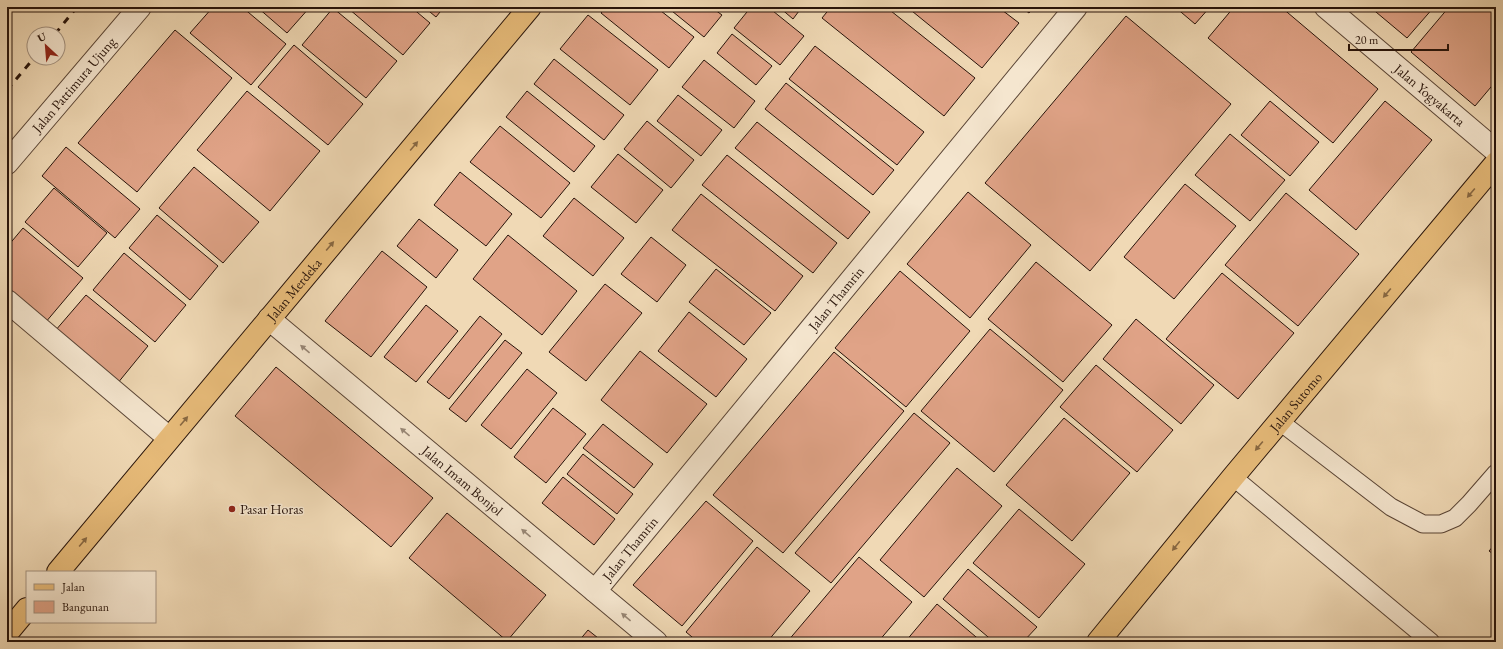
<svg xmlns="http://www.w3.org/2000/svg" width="1503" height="649" font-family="'EB Garamond',serif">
  <rect width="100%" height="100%" fill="#f0d9b5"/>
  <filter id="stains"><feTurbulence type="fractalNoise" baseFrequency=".005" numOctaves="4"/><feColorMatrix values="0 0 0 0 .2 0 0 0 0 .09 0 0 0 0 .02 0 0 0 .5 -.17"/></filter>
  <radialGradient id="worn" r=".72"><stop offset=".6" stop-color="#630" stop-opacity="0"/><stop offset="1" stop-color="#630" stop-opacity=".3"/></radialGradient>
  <path fill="#e0a387" stroke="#27130a" d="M 213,7 L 242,7 L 286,44 L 251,85 L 190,33 Z
    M 257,7 L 310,7 L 287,33 Z
    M 351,7 L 411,7 L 430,23 L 403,55 L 349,9 Z
    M 424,7 L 444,7 L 436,17 Z
    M 606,7 L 656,7 L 694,37 L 669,68 L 601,13 Z
    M 667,7 L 711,7 L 722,15 L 704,37 Z
    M 751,7 L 768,7 L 804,36 L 780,65 L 734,28 Z
    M 779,7 L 802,7 L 793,19 Z
    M 831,7 L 886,7 L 975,78 L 944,116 L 822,18 Z
    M 907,7 L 998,7 L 1019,23 L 982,68 Z
    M 1021,7 L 1034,7 L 1029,13 Z
    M 1175,7 L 1210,7 L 1195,24 Z
    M 1234,7 L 1281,7 L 1378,89 L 1333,143 L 1208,38 Z
    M 1370,7 L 1434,7 L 1407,38 Z
    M 1449,7 L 1496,8 L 1496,81 L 1475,106 L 1411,52 Z
    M 333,8 L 397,61 L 366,98 L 302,45 Z
    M 588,15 L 658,70 L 630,105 L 560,49 Z
    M 1126,16 L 1231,104 L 1090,271 L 985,183 Z
    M 175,30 L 232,78 L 137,192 L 78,143 Z
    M 732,34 L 772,66 L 756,85 L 717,53 Z
    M 294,45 L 363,104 L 328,145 L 258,87 Z
    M 815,46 L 924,132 L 897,165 L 789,79 Z
    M 554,59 L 624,115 L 604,140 L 534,84 Z
    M 704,60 L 755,101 L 734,128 L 682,87 Z
    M 786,83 L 894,170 L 873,195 L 765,109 Z
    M 247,91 L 320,151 L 270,211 L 197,150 Z
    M 527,91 L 595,146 L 574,172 L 506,117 Z
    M 678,95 L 722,130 L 701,156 L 657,121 Z
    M 1270,101 L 1319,142 L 1290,176 L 1241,135 Z
    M 1385,101 L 1432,140 L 1356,230 L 1309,190 Z
    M 647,121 L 694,160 L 671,188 L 624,149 Z
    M 757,122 L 870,212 L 848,239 L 735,148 Z
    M 500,126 L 570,183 L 541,218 L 470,162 Z
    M 1230,134 L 1285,180 L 1250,221 L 1195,175 Z
    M 66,147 L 140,209 L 115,238 L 42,176 Z
    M 618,154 L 663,190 L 636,223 L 591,187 Z
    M 727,155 L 837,243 L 813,273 L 702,185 Z
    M 194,167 L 259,222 L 223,263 L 159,208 Z
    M 460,172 L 512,214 L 486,246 L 434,205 Z
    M 1185,184 L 1236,226 L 1174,299 L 1124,257 Z
    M 54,188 L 107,233 L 78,267 L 25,222 Z
    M 968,192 L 1031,245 L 970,318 L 907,264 Z
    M 1286,193 L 1359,254 L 1298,326 L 1225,265 Z
    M 701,194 L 803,276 L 775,311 L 672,230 Z
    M 574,198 L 624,238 L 593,276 L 543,236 Z
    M 157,215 L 218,266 L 190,300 L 129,248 Z
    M 419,219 L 458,250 L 436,278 L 397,246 Z
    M 23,228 L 83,278 L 45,323 L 7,291 L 7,247 Z
    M 508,235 L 577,291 L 542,335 L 473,279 Z
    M 651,237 L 686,265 L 657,302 L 621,274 Z
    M 382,251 L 427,287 L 371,357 L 325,321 Z
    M 124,253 L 186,305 L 155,342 L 93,290 Z
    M 1036,262 L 1112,325 L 1063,382 L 988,319 Z
    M 716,269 L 771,313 L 744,345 L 689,302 Z
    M 900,271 L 970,331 L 906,407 L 835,348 Z
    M 1222,273 L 1294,333 L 1238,399 L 1166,339 Z
    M 605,284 L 642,313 L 586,381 L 549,352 Z
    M 86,295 L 148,346 L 117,384 L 55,331 Z
    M 426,305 L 458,331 L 416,382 L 384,357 Z
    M 689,312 L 747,359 L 716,397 L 658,351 Z
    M 480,316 L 502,334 L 449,399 L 427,382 Z
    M 1136,319 L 1214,385 L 1181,424 L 1103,359 Z
    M 990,329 L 1063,390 L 994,472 L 921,411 Z
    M 505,340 L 522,353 L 466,422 L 449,409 Z
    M 640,351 L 707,404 L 667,453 L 601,400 Z
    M 834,352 L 904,411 L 783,553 L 713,495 Z
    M 1096,365 L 1173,430 L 1137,472 L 1060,407 Z
    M 276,367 L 433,498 L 391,547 L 235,416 Z
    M 527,369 L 557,393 L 511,449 L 481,425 Z
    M 553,408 L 586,434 L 546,483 L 514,457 Z
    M 914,413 L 950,443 L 831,583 L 795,553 Z
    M 1064,418 L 1130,473 L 1072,541 L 1006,485 Z
    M 603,424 L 653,464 L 634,488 L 583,448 Z
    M 583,454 L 633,494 L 617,514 L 567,474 Z
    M 957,468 L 1002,506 L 924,597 L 880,560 Z
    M 563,477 L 615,519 L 594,545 L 542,503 Z
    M 706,501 L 753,541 L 682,626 L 633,585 Z
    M 1019,509 L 1085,564 L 1039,618 L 973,563 Z
    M 447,513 L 546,595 L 507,641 L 409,558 Z
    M 1496,543 L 1496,556 L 1489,551 Z
    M 757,547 L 810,591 L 767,642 L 698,642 L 686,632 Z
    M 859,557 L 912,602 L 878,642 L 787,642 Z
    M 968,569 L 1037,627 L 1023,642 L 994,642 L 943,599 Z
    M 937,604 L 982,642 L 905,642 Z
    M 588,630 L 603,642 L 578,642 Z"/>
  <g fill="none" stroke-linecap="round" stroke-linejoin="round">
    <defs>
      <path id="lane" d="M 1279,421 L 1391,507 L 1423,524 L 1441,524 L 1455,518 L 1469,504 L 1496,473
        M 1233,477 L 1431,642"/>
      <g id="street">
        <path id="s1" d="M 1326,7 L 1496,151"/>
        <path id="s2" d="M 7,163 L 140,7"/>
        <path d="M 7,301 L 169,438"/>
        <path id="s3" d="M 269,319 L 656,642"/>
        <path id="s4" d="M 595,591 L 1076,7"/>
      </g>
      <g id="primary">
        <path id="s5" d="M 58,572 L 530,7"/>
        <path d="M 7,633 L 27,609"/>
        <path id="s6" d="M 1098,642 L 1233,477 L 1496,163"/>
      </g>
    </defs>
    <use href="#lane" stroke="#594435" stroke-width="19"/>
    <use href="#street" stroke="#594435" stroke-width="24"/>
    <use href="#primary" stroke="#27130a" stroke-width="24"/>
    <use href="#lane" stroke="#f5e6cf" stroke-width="17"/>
    <use href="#street" stroke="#f5e6cf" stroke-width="22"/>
    <use href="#primary" stroke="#e8bc7a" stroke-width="22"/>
    <path stroke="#27130a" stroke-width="3" stroke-dasharray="7 7" stroke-linecap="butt" d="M 55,34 L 77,7
      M 7,90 L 34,58"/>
  </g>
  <defs><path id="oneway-solid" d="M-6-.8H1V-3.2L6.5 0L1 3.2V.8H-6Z"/></defs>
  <g fill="#886842">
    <use href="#oneway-solid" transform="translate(414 146) rotate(-50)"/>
    <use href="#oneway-solid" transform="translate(1471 193) rotate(130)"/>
    <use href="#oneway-solid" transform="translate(330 246) rotate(-50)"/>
    <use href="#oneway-solid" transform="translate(1387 293) rotate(130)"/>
    <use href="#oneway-solid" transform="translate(184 421) rotate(-50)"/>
    <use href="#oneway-solid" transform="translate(1259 446) rotate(130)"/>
    <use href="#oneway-solid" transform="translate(83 542) rotate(-50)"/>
    <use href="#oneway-solid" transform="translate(1176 546) rotate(129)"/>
  </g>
  <g fill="#988776">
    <use href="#oneway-solid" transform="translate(305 349) rotate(-140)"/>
    <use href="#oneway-solid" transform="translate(405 432) rotate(-140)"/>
    <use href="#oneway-solid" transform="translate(526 533) rotate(-140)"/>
    <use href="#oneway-solid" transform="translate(626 617) rotate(-140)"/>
  </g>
  <circle fill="#8f2418" stroke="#f5e6cf" stroke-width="1.5" cx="232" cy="509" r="4"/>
  <g text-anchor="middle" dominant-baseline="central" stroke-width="3" stroke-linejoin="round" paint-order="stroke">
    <g font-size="14" fill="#27130a" stroke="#f5e6cf">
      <text stroke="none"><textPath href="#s2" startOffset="103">Jalan Pattimura Ujung</textPath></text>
      <text stroke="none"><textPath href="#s1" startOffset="136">Jalan Yogyakarta</textPath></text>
      <text stroke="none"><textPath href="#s5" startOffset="368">Jalan Merdeka</textPath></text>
      <text stroke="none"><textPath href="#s4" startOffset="379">Jalan Thamrin</textPath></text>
      <text stroke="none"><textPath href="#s6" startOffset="311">Jalan Sutomo</textPath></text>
      <text stroke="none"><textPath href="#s3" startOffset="252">Jalan Imam Bonjol</textPath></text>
      <text stroke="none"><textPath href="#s4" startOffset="55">Jalan Thamrin</textPath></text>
    </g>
    <g font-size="14" fill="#27130a" stroke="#f5e6cf" text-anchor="start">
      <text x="240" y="509">Pasar Horas</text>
    </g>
  </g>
  <rect width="1503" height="649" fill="none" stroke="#f0d9b5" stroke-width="24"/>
  <rect x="8" y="8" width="1487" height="633" fill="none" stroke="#27130a" stroke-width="2"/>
  <rect x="12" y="12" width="1479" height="625" fill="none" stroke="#27130a"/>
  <rect x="26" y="571" width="130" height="52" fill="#f5e6cf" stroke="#a39280"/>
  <rect x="34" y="584" width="20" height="6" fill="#e8bc7a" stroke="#a39280"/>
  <text x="62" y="591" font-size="12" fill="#27130a">Jalan</text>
  <rect x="34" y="601" width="20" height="12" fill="#e0a387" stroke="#a39280"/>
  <text x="62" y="611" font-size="12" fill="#27130a">Bangunan</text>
  <g transform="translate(46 46) rotate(334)"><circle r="19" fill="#f5e6cf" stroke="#a39280"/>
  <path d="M0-3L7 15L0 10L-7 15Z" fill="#8f2418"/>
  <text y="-6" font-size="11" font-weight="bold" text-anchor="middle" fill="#27130a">U</text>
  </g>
  <path d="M1349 44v6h99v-6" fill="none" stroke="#27130a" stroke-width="2"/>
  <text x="1355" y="44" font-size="12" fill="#27130a" stroke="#f5e6cf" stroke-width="3" paint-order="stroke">20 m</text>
  <rect width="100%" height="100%" filter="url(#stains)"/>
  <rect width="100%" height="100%" fill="url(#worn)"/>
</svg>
